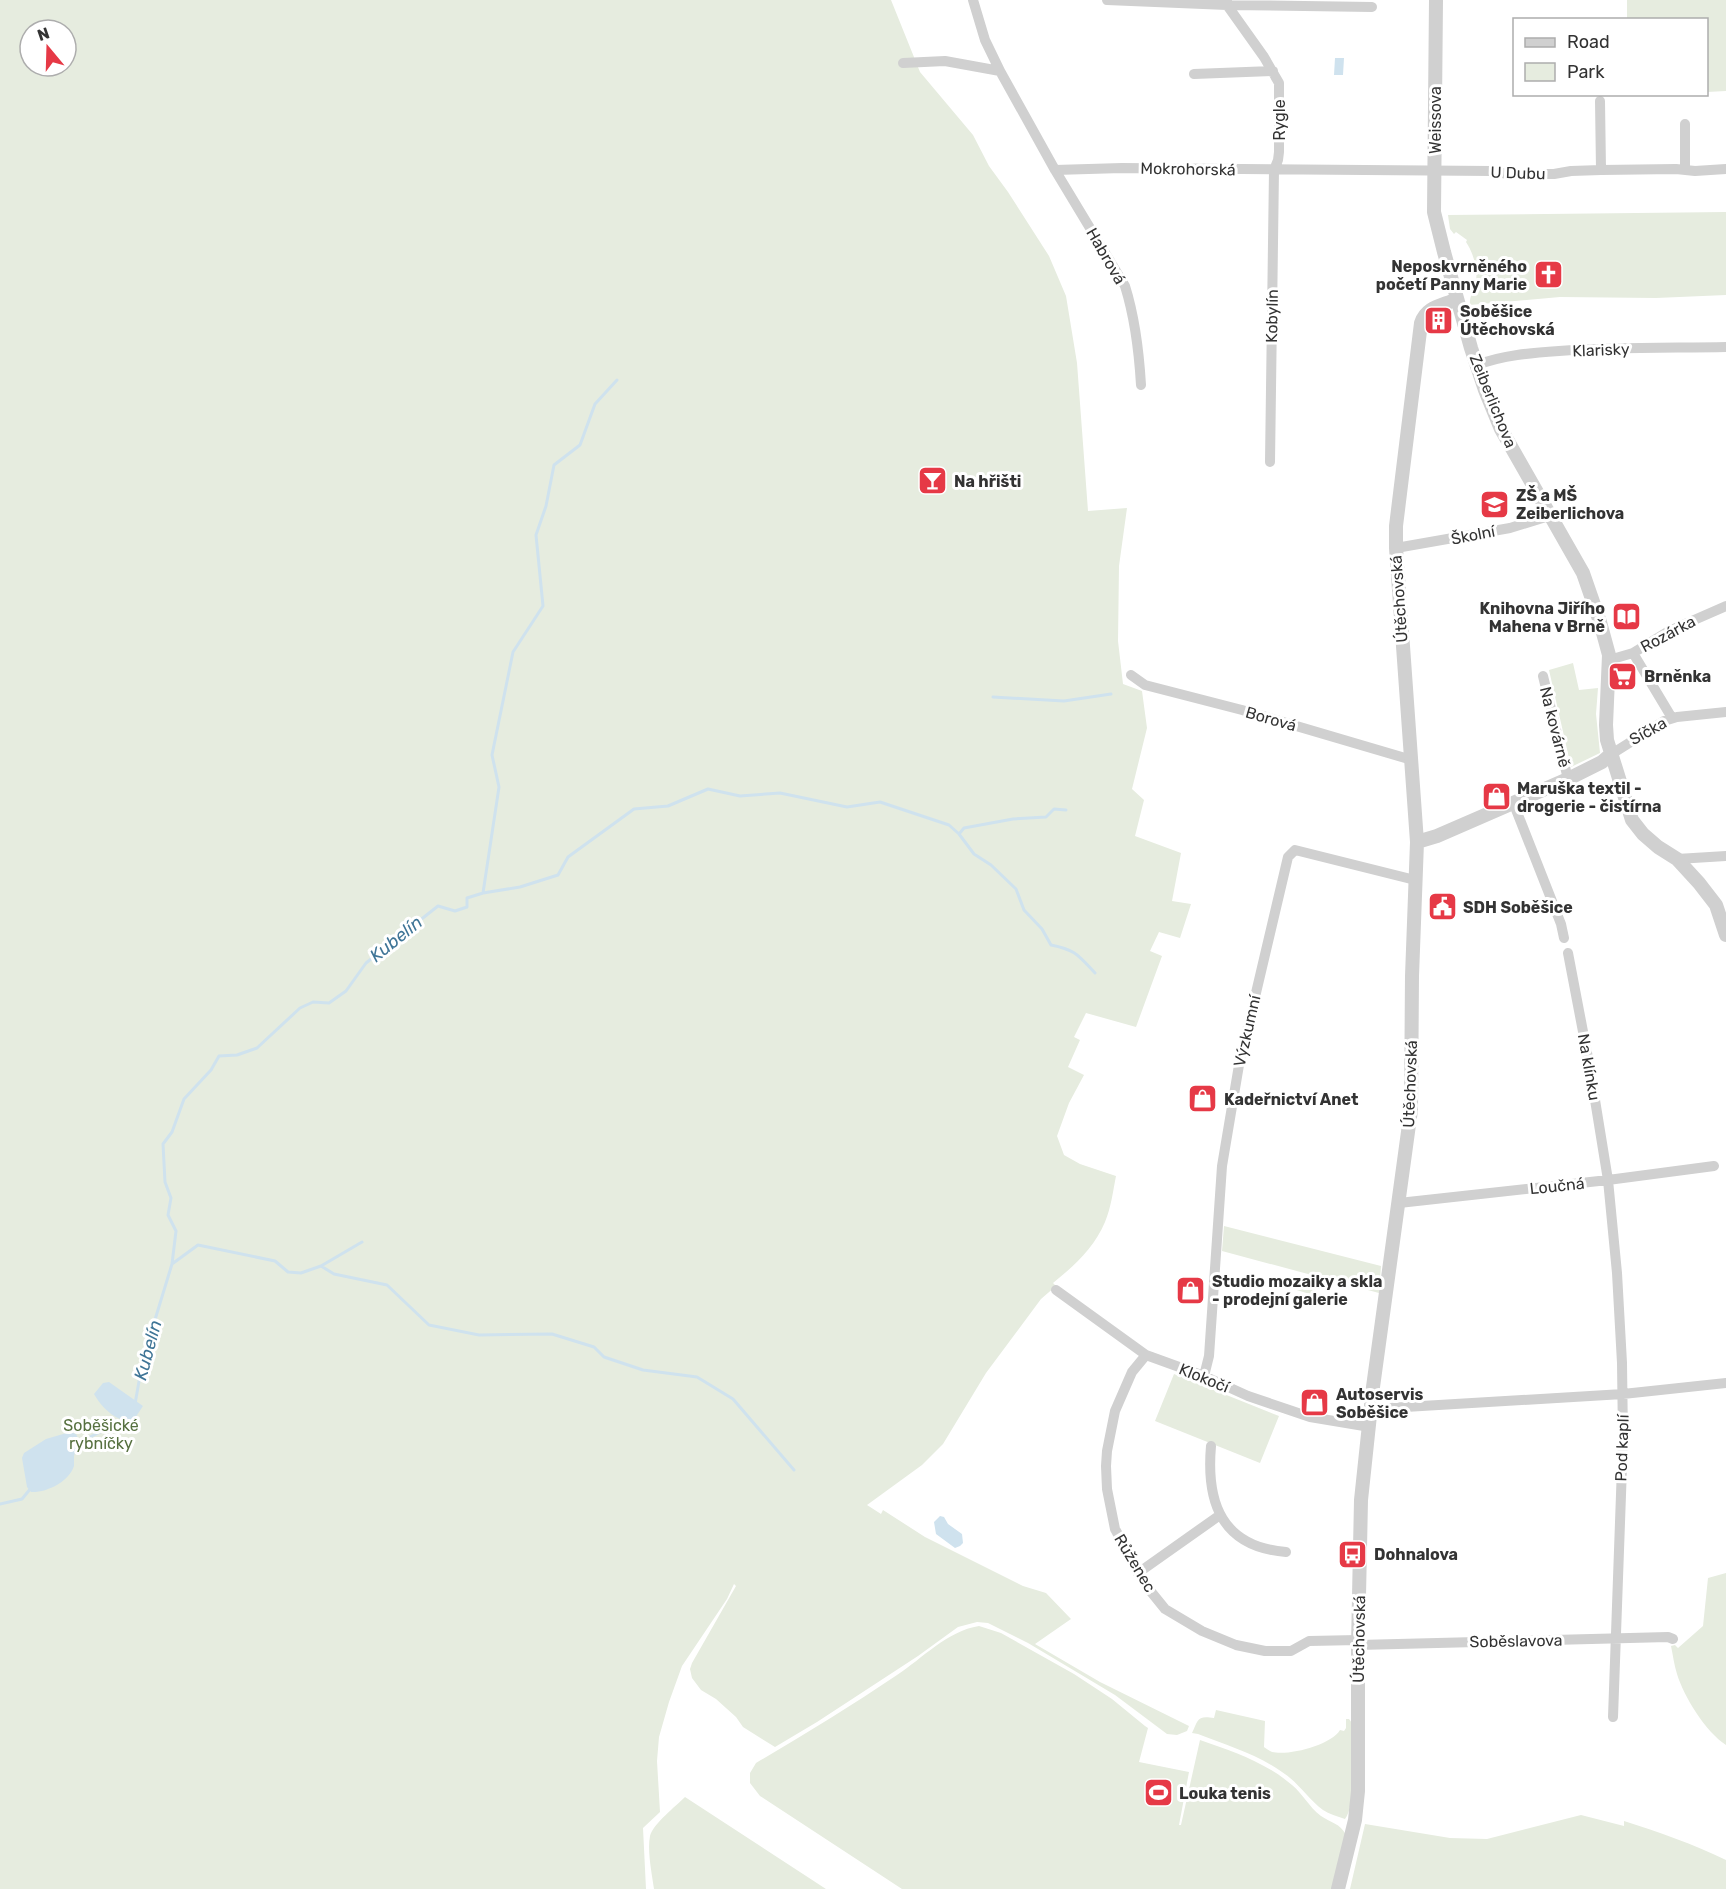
<svg xmlns="http://www.w3.org/2000/svg" width="1726" height="1889" font-family="Rubik,sans-serif">
  <rect width="100%" height="100%" fill="#fff"/>
  <path fill="#e6ecdf" fill-rule="evenodd" d="M 0,0 L 891,0 L 920,72 L 973,135 L 989,166 L 1008,192 L 1049,256 L 1066,296 L 1077,363 L 1088,511 L 1127,508 L 1119,566 L 1118,641 L 1123,684 L 1142,691 L 1147,728 L 1132,789 L 1144,800 L 1135,836 L 1181,853 L 1172,901 L 1191,904 L 1180,938 L 1159,932 L 1150,951 L 1162,956 L 1136,1027 L 1086,1013 L 1074,1037 L 1080,1040 L 1068,1067 L 1084,1075 L 1069,1103 L 1057,1136 L 1064,1155 L 1080,1164 L 1116,1176 C 1113,1191 1111,1208 1105,1222 C 1094,1248 1074,1266 1053,1283 L 1056,1286 L 1041,1299 L 986,1373 L 943,1444 L 922,1465 L 867,1505 L 881,1514 L 883,1510 L 925,1537 L 1023,1586 L 1046,1593 L 1071,1619 L 1035,1644 L 1100,1682 L 1189,1726 L 1187,1731 L 1177,1735 L 1167,1734 L 1115,1695 L 1028,1643 L 988,1623 L 977,1622 L 958,1627 L 918,1656 L 817,1722 L 775,1747 L 743,1727 L 736,1717 L 716,1699 L 701,1690 L 692,1678 L 690,1669 L 692,1663 L 736,1586 L 734,1584 L 727,1599 L 682,1666 L 669,1702 L 659,1737 L 657,1761 L 660,1812 L 643,1828 L 646,1889 L 0,1889 ZM 30,30 L 66,30 L 66,66 L 30,66 Z
    M 1627,0 L 1726,0 L 1726,91 L 1707,92 L 1706,20 L 1627,19 Z
    M 1726,212 L 1726,295 L 1656,298 L 1560,297 L 1470,305 C 1469,297 1473,293 1475,286 C 1479,272 1474,254 1466,242 L 1467,240 L 1456,232 L 1454,234 L 1450,229 L 1448,215 Z
    M 1573,663 L 1579,690 L 1598,688 L 1596,714 L 1600,753 L 1571,767 L 1549,670 Z
    M 1224,1226 L 1381,1266 L 1379,1293 L 1222,1251 Z
    M 1294,1275 L 1317,1281 L 1313,1295 L 1290,1288 Z
    M 1174,1374 L 1279,1416 L 1260,1463 L 1155,1421 Z
    M 1726,1573 L 1726,1745 C 1706,1732 1684,1697 1677,1674 C 1674,1665 1673,1655 1671,1646 L 1675,1645 L 1678,1648 L 1703,1626 L 1708,1578 Z
    M 979,1626 L 1001,1633 L 1074,1674 L 1112,1699 L 1145,1726 L 1148,1728 L 1139,1762 L 1189,1772 L 1179,1825 L 1181,1825 L 1200,1740 C 1232,1751 1265,1762 1292,1785 C 1303,1794 1309,1807 1321,1816 C 1331,1823 1340,1823 1346,1835 L 1332,1889 L 902,1889 L 760,1796 L 750,1783 L 750,1773 L 756,1763 C 804,1735 851,1706 897,1675 C 923,1658 947,1631 979,1626 Z
    M 1216,1710 L 1265,1721 L 1264,1747 C 1265,1748 1270,1751 1272,1752 C 1289,1756 1331,1745 1340,1730 L 1344,1731 L 1346,1728 L 1346,1719 L 1349,1719 L 1352,1723 C 1352,1744 1357,1804 1345,1819 C 1337,1816 1329,1814 1323,1810 C 1308,1799 1298,1782 1282,1772 C 1257,1754 1226,1745 1198,1734 L 1192,1733 C 1198,1720 1197,1715 1214,1718 Z
    M 685,1797 L 826,1889 L 654,1889 C 652,1874 647,1851 650,1836 C 653,1824 676,1806 685,1797 Z
    M 1581,1815 L 1624,1826 L 1624,1821 C 1659,1832 1693,1844 1726,1860 L 1726,1889 L 1350,1889 L 1365,1824 L 1450,1838 L 1487,1839 Z"/>
  <path fill="#cfe2ee" d="M 1335,58 L 1344,58 L 1343,75 L 1334,75 Z
    M 109,1382 L 143,1406 L 133,1421 C 116,1422 102,1408 94,1394 L 103,1383 Z
    M 70,1432 L 76,1434 C 83,1448 77,1444 74,1456 C 74,1459 74,1463 74,1466 C 69,1482 46,1493 31,1492 L 27,1487 L 22,1458 L 24,1453 L 46,1439 Z
    M 940,1516 L 944,1517 L 948,1524 L 962,1534 L 963,1543 L 960,1546 L 955,1548 L 936,1534 L 934,1522 Z"/>
  <g fill="none" stroke-linecap="round" stroke-linejoin="round">
    <path stroke="#cfe2ee" stroke-width="3" d="M 993,697 L 1064,701 L 1111,694
      M 959,834 L 964,828 L 1013,819 L 1046,817 L 1054,809 L 1066,810
      M 483,893 L 520,887 L 558,875 L 568,857 L 634,809 L 668,806 L 708,789 L 740,796 L 780,793 L 847,807 L 880,802 L 949,825 L 959,834 L 974,854 L 991,865 L 1016,889 L 1024,910 L 1042,929 L 1051,945 C 1076,950 1078,955 1095,973
      M 172,1264 L 198,1245 L 275,1261 L 288,1272 L 301,1273 L 321,1266 L 334,1274 L 387,1285 L 429,1325 L 479,1335 L 552,1334 L 594,1347 L 604,1357 L 643,1370 L 697,1377 L 733,1399 L 794,1470
      M 321,1266 L 362,1242
      M 135,1404 L 143,1359 L 172,1264 L 176,1231 L 168,1215 L 171,1198 L 165,1182 L 163,1144 L 172,1132 L 184,1099 L 211,1070 L 219,1056 L 237,1055 L 257,1048 L 300,1008 L 313,1002 L 329,1003 L 346,991 L 366,963 L 438,906 L 455,911 L 467,907 L 467,898 L 483,893 L 499,787 L 492,755 L 513,652 L 543,606 L 536,535 L 546,506 L 554,465 L 580,445 L 595,404 L 617,380
      M 78,1443 L 126,1419
      M 0,1504 L 22,1499 L 31,1488"/>
    <path stroke="#d0d0d0" stroke-width="10" d="M 973,0 L 985,40 L 1000,71 L 1055,170 L 1125,286 C 1135,318 1139,351 1141,385
      M 1107,0 L 1227,5 L 1372,7
      M 1227,0 L 1227,5 L 1264,57 L 1279,83 L 1279,152 L 1278,160 L 1274,170 L 1270,462
      M 903,63 L 945,61 L 1000,71
      M 1194,74 L 1273,71
      M 1600,101 L 1601,170
      M 1685,124 L 1685,170
      M 1055,170 L 1122,168 L 1492,171 L 1508,174 L 1554,174 L 1571,171 L 1601,170 L 1676,169 L 1695,171 L 1726,169
      M 1477,365 C 1503,355 1531,353 1559,351 C 1614,347 1670,348 1726,347
      M 1396,548 L 1510,528 L 1549,516
      M 1633,653 L 1672,718
      M 1609,660 L 1633,653 L 1669,631 L 1726,606
      M 1131,675 L 1145,685 L 1242,710 L 1412,760
      M 1543,676 L 1568,779
      M 1610,755 L 1664,721 L 1677,717 L 1726,712
      M 1513,802 L 1561,924 L 1564,938
      M 1677,859 L 1726,856
      M 1568,953 L 1589,1063 L 1608,1180 L 1617,1273 L 1622,1363 L 1623,1439 L 1613,1717
      M 1399,1203 L 1608,1180 L 1714,1166
      M 1056,1290 L 1146,1355 L 1204,1376 L 1248,1396 L 1310,1417 L 1370,1427
      M 1146,1355 L 1132,1372 L 1115,1411 L 1107,1451 L 1106,1466 L 1107,1489 L 1115,1529 L 1148,1588 L 1165,1609 L 1202,1631 L 1236,1645 L 1265,1651 L 1291,1651 L 1309,1641 L 1358,1640
      M 1204,1376 L 1209,1356 L 1222,1166 L 1239,1065 L 1288,857 L 1295,850 L 1415,880
      M 1372,1409 L 1623,1394 L 1726,1383
      M 1211,1446 C 1206,1503 1222,1547 1286,1552
      M 1138,1573 L 1220,1515
      M 1358,1645 L 1668,1637 L 1673,1639"/>
    <path stroke="#d0d0d0" stroke-width="14" d="M 1436,0 L 1434,212 L 1444,252 L 1471,348 L 1485,390 L 1501,429 L 1583,573 L 1600,622 L 1609,655 L 1606,725 L 1607,740 L 1632,820 L 1643,834 L 1658,847 L 1677,859 L 1699,883 L 1716,905 L 1726,935
      M 1417,842 L 1437,836 L 1568,779 L 1602,762 L 1610,755
      M 1338,1889 L 1355,1820 L 1358,1791 L 1358,1645 L 1361,1500 L 1373,1387 L 1411,1110 L 1412,976 L 1417,842 L 1396,548 L 1396,526 L 1421,323 C 1427,306 1442,306 1457,299"/>
  </g>
  <defs>
    <symbol id="church-square" viewBox="-11 -11 22 22"><rect x="-9" y="-9" width="18" height="18" rx="4" fill="#e63946" stroke="#fff"/><path d="M-1.2-6h2.4v3.5h3.3v2.4h-3.3V6h-2.4V-.1h-3.3v-2.4h3.3Z" fill="#fff"/></symbol>
    <symbol id="building-square" viewBox="-11 -11 22 22"><rect x="-9" y="-9" width="18" height="18" rx="4" fill="#e63946" stroke="#fff"/><path d="M-4-6H4V6H1V3H-1V6H-4ZM-2.5-4.3h1.7v1.8h-1.7ZM.8-4.3h1.7v1.8H.8ZM-2.5-1h1.7V.8h-1.7ZM.8-1h1.7V.8H.8Z" fill="#fff"/></symbol>
    <symbol id="bar-square" viewBox="-11 -11 22 22"><rect x="-9" y="-9" width="18" height="18" rx="4" fill="#e63946" stroke="#fff"/><path d="M-6-5H6L.8 .8V4.5H3.5V6h-7V4.5H-.8V.8Z" fill="#fff"/></symbol>
    <symbol id="school-square" viewBox="-11 -11 22 22"><rect x="-9" y="-9" width="18" height="18" rx="4" fill="#e63946" stroke="#fff"/><path d="M0-5L7-2L0 1L-7-2ZM-4 1L0 2.5L4 1V4Q0 6-4 4Z" fill="#fff"/></symbol>
    <symbol id="library-square" viewBox="-11 -11 22 22"><rect x="-9" y="-9" width="18" height="18" rx="4" fill="#e63946" stroke="#fff"/><path d="M-6-4Q-3-5.5-.7-3.5V5Q-3 3-6 4ZM6-4Q3-5.5 .7-3.5V5Q3 3 6 4Z" fill="#fff"/></symbol>
    <symbol id="supermarket-square" viewBox="-11 -11 22 22"><rect x="-9" y="-9" width="18" height="18" rx="4" fill="#e63946" stroke="#fff"/><path d="M-6-5.5h2.5l.6 2H6L4.5 2H-2.5L-4.4-4H-6ZM-1.5 3.2a1.3 1.3 0 1 0 .1 0ZM3 3.2a1.3 1.3 0 1 0 .1 0Z" fill="#fff"/></symbol>
    <symbol id="shop-square" viewBox="-11 -11 22 22"><rect x="-9" y="-9" width="18" height="18" rx="4" fill="#e63946" stroke="#fff"/><path d="M-5-2.5h2.3a2.7 3.5 0 0 1 5.4 0H5L5.5 6h-11ZM-1.5-2.5h3a1.5 2.3 0 0 0-3 0Z" fill="#fff"/></symbol>
    <symbol id="civic-square" viewBox="-11 -11 22 22"><rect x="-9" y="-9" width="18" height="18" rx="4" fill="#e63946" stroke="#fff"/><path d="M-.6-6.5H3V-4.5H.6V-3L4-1V1h2V6H-6V1h2V-1L-.6-3ZM-1.2 2.5V6h2.4V2.5Z" fill="#fff"/></symbol>
    <symbol id="bus-square" viewBox="-11 -11 22 22"><rect x="-9" y="-9" width="18" height="18" rx="4" fill="#e63946" stroke="#fff"/><path d="M-5-6H5V4H4V6H2V4H-2V6H-4V4H-5ZM-3.5-4V0h7V-4ZM-3.5 1.2v1.5H-2V1.2ZM2 1.2v1.5H3.5V1.2Z" fill="#fff"/></symbol>
    <symbol id="stadium-square" viewBox="-11 -11 22 22"><rect x="-9" y="-9" width="18" height="18" rx="4" fill="#e63946" stroke="#fff"/><path d="M0-5a6.5 5 0 1 0 0 10a6.5 5 0 1 0 0-10ZM-3.5-1.8h7v3.6h-7Z" fill="#fff"/></symbol>
  </defs>
  <g fill-rule="evenodd">
    <use href="#church-square" x="1532" y="258" width="33" height="33"/>
    <use href="#building-square" x="1422" y="304" width="33" height="33"/>
    <use href="#bar-square" x="916" y="464" width="33" height="33"/>
    <use href="#school-square" x="1478" y="488" width="33" height="33"/>
    <use href="#library-square" x="1610" y="600" width="33" height="33"/>
    <use href="#supermarket-square" x="1606" y="660" width="33" height="33"/>
    <use href="#shop-square" x="1480" y="780" width="33" height="33"/>
    <use href="#civic-square" x="1426" y="890" width="33" height="33"/>
    <use href="#shop-square" x="1186" y="1082" width="33" height="33"/>
    <use href="#shop-square" x="1174" y="1274" width="33" height="33"/>
    <use href="#shop-square" x="1298" y="1386" width="33" height="33"/>
    <use href="#bus-square" x="1336" y="1538" width="33" height="33"/>
    <use href="#stadium-square" x="1142" y="1776" width="33" height="33"/>
  </g>
  <g text-anchor="middle" dominant-baseline="central" stroke-width="6" stroke-linejoin="round" paint-order="stroke">
    <g font-size="16" fill="#333" stroke="#fff">
      <text transform="translate(1279 120) rotate(-90)">Rygle</text>
      <text transform="translate(1435 120) rotate(-90)">Weissova</text>
      <text transform="translate(1188 169) rotate(1)">Mokrohorská</text>
      <text transform="translate(1518 173) rotate(2)">U Dubu</text>
      <text transform="translate(1106 256) rotate(60)">Habrová</text>
      <text transform="translate(1272 316) rotate(-89)">Kobylín</text>
      <text transform="translate(1601 350) rotate(-2)">Klarisky</text>
      <text transform="translate(1493 401) rotate(68)">Zeiberlichova</text>
      <text transform="translate(1473 535) rotate(-11)">Školní</text>
      <text transform="translate(1399 599) rotate(-94)">Útěchovská</text>
      <text transform="translate(1668 634) rotate(-28)">Rozárka</text>
      <text transform="translate(1271 719) rotate(16)">Borová</text>
      <text transform="translate(1555 727) rotate(76)">Na kovárně</text>
      <text transform="translate(1648 731) rotate(-29)">Síčka</text>
      <text transform="translate(1247 1031) rotate(-77)">Výzkumní</text>
      <text transform="translate(1589 1067) rotate(80)">Na klínku</text>
      <text transform="translate(1410 1084) rotate(-88)">Útěchovská</text>
      <text transform="translate(1557 1186) rotate(-6)">Loučná</text>
      <text transform="translate(1204 1378) rotate(22)">Klokočí</text>
      <text transform="translate(1622 1448) rotate(-88)">Pod kaplí</text>
      <text transform="translate(1135 1563) rotate(59)">Růženec</text>
      <text transform="translate(1359 1639) rotate(-89)">Útěchovská</text>
      <text transform="translate(1516 1641) rotate(-1)">Soběslavova</text>
    </g>
    <g font-size="16" font-weight="bold" fill="#333" stroke="#fff" text-anchor="start">
      <text x="1527" y="266" text-anchor="end">Neposkvrněného<tspan x="1527" dy="18">početí Panny Marie</tspan></text>
      <text x="1460" y="311">Soběšice<tspan x="1460" dy="18">Útěchovská</tspan></text>
      <text x="954" y="481">Na hřišti</text>
      <text x="1516" y="495">ZŠ a MŠ<tspan x="1516" dy="18">Zeiberlichova</tspan></text>
      <text x="1605" y="608" text-anchor="end">Knihovna Jiřího<tspan x="1605" dy="18">Mahena v Brně</tspan></text>
      <text x="1644" y="676">Brněnka</text>
      <text x="1517" y="788">Maruška textil -<tspan x="1517" dy="18">drogerie - čistírna</tspan></text>
      <text x="1463" y="907">SDH Soběšice</text>
      <text x="1224" y="1099">Kadeřnictví Anet</text>
      <text x="1212" y="1281">Studio mozaiky a skla<tspan x="1212" dy="18">- prodejní galerie</tspan></text>
      <text x="1336" y="1394">Autoservis<tspan x="1336" dy="18">Soběšice</tspan></text>
      <text x="1374" y="1554">Dohnalova</text>
      <text x="1179" y="1793">Louka tenis</text>
    </g>
    <g font-size="16" fill="#56703f" stroke="#fff">
      <text x="101" y="1425">Soběšické<tspan x="101" dy="18">rybníčky</tspan></text>
    </g>
    <g font-size="18" font-style="italic" fill="#3f7597" stroke="#fff">
      <text transform="translate(396 939) rotate(-39)">Kubelín</text>
      <text transform="translate(148 1350) rotate(-75)">Kubelín</text>
    </g>
  </g>
  <rect x="1513" y="18" width="195" height="78" fill="#ffffff" stroke="#adadad" stroke-width="1.5"/>
  <rect x="1525" y="38" width="30" height="9" fill="#d0d0d0" stroke="#adadad" stroke-width="1.5"/>
  <text x="1567" y="48" font-size="18" fill="#333333">Road</text>
  <rect x="1525" y="63" width="30" height="18" fill="#e6ecdf" stroke="#adadad" stroke-width="1.5"/>
  <text x="1567" y="78" font-size="18" fill="#333333">Park</text>
  <g transform="translate(48 48) rotate(341)"><circle r="28" fill="#ffffff" stroke="#adadad" stroke-width="1.5"/>
  <path d="M0-4.5L10 22L0 15L-10 22Z" fill="#e63946"/>
  <text y="-9" font-size="16" font-weight="bold" text-anchor="middle" fill="#333333">N</text>
  </g>
</svg>
